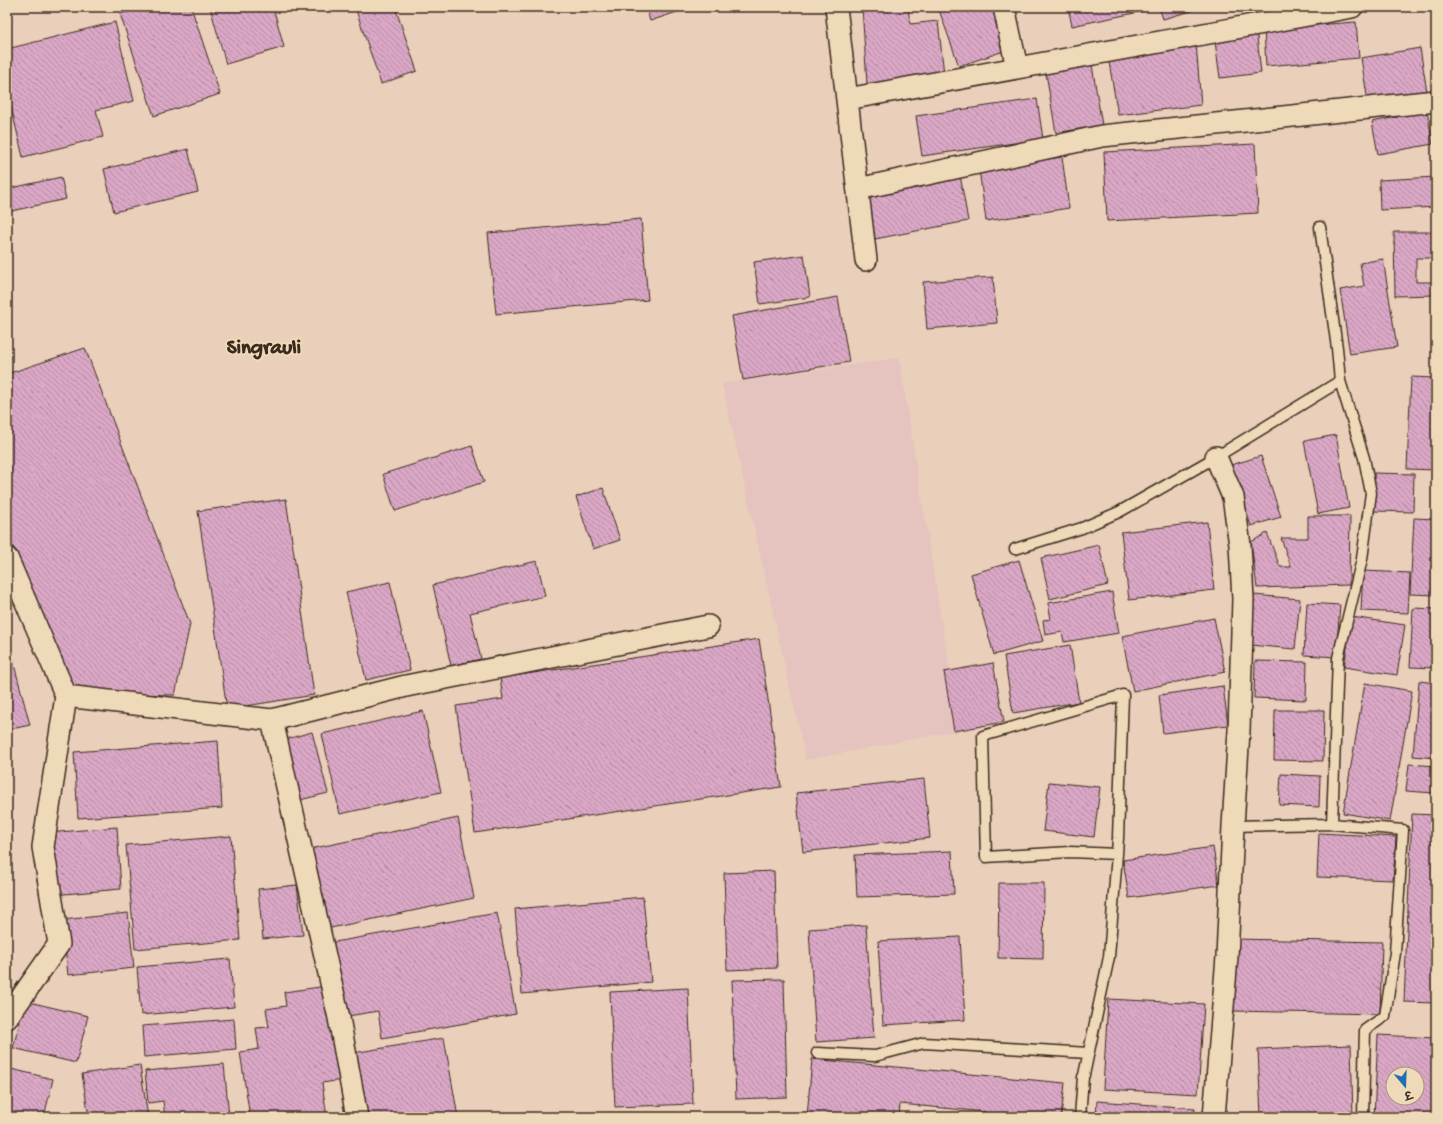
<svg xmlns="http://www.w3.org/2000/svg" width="1443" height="1124" font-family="'Gochi Hand','Playpen Sans Deva',sans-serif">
  <defs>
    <pattern id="building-back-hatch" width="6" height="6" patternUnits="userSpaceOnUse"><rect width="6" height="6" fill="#daa8c6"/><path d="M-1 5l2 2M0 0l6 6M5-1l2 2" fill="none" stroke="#b289a0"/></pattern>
  </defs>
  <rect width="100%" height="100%" fill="#eacfbb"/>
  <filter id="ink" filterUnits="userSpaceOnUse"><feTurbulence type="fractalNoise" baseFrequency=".025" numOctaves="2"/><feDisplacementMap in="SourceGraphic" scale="8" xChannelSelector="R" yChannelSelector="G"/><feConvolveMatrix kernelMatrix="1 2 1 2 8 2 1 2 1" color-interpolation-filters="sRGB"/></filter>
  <g filter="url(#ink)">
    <path fill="#e5c3be" d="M 899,358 L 959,730 L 806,760 L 722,384 Z"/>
    <path fill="url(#building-back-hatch)" stroke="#3b2a1e" fill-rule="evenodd" d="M 142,7 L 191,7 L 220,94 L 154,116 L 120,14 Z
      M 210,7 L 273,7 L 284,47 L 226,64 Z
      M 355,7 L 395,7 L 417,71 L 381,84 Z
      M 646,7 L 692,7 L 650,21 Z
      M 862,7 L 908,7 L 910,24 L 938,21 L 944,74 L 867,84 Z
      M 938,7 L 995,7 L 1010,49 L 959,66 Z
      M 1068,7 L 1148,7 L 1149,10 L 1072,26 Z
      M 1159,7 L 1205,7 L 1163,19 Z
      M 115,22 L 134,101 L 96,110 L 103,137 L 23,157 L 7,90 L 7,49 Z
      M 1356,22 L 1359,58 L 1266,66 L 1264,29 Z
      M 1256,28 L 1261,73 L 1220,78 L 1214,34 Z
      M 1196,43 L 1201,105 L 1118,115 L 1108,56 Z
      M 1420,48 L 1427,92 L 1368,102 L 1361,58 Z
      M 1090,53 L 1102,125 L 1056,133 L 1044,61 Z
      M 1037,99 L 1043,139 L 922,156 L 916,116 Z
      M 1427,111 L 1433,144 L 1378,154 L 1372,122 Z
      M 1255,144 L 1258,213 L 1107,221 L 1104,152 Z
      M 188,149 L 198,192 L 114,212 L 104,169 Z
      M 1062,157 L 1069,208 L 986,221 L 979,169 Z
      M 960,175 L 968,221 L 875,239 L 866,193 Z
      M 61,177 L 66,199 L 7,212 L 7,189 Z
      M 1436,177 L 1436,207 L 1380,210 L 1379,180 Z
      M 641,219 L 648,300 L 496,314 L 488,233 Z
      M 1394,232 L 1436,232 L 1436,295 L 1395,296 ZM 1416,258 L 1435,258 L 1434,282 L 1416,282 Z
      M 804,255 L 810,297 L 760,304 L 754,262 Z
      M 1383,259 L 1397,347 L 1350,354 L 1340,290 L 1364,286 L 1360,263 Z
      M 993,277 L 997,323 L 927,329 L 923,282 Z
      M 838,297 L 849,362 L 743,380 L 732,316 Z
      M 85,348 L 190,624 L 175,695 L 72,693 L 7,532 L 7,374 Z
      M 1411,377 L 1436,378 L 1436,470 L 1407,469 Z
      M 1336,435 L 1349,508 L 1318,514 L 1304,441 Z
      M 472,446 L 484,482 L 395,511 L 383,474 Z
      M 1261,456 L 1281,517 L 1251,526 L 1231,465 Z
      M 1374,473 L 1414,474 L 1413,512 L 1373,511 Z
      M 603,488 L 620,540 L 593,549 L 576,497 Z
      M 286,499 L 314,695 L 227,709 L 198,511 Z
      M 1308,516 L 1350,516 L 1349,585 L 1257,588 L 1251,542 L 1267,533 L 1280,567 L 1291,567 L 1281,538 L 1308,538 Z
      M 1414,518 L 1436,519 L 1436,595 L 1410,594 Z
      M 1207,522 L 1214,590 L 1129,600 L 1121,532 Z
      M 1099,545 L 1108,585 L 1050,599 L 1041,558 Z
      M 1019,560 L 1043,641 L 994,655 L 971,574 Z
      M 537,561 L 545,596 L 470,613 L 481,659 L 451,666 L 433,585 Z
      M 1363,571 L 1410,573 L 1408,613 L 1361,611 Z
      M 390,582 L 410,670 L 366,680 L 346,592 Z
      M 1112,592 L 1119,633 L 1064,642 L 1062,632 L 1045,635 L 1043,620 L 1051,619 L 1048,603 Z
      M 1253,595 L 1300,599 L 1295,649 L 1249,645 Z
      M 1307,603 L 1340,605 L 1336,657 L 1304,655 Z
      M 1413,608 L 1436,609 L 1436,668 L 1410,667 Z
      M 1352,617 L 1405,625 L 1397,675 L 1344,667 Z
      M 1214,618 L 1225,672 L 1133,691 L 1122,636 Z
      M 7,638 L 30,725 L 7,730 Z
      M 759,639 L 781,787 L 475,833 L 456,706 L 503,699 L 500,678 Z
      M 1070,645 L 1079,702 L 1013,713 L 1004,656 Z
      M 1255,661 L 1307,662 L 1306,700 L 1254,698 Z
      M 993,663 L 1004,722 L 954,731 L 944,672 Z
      M 1419,681 L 1436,683 L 1436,758 L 1413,756 Z
      M 1365,683 L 1412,691 L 1390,821 L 1343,813 Z
      M 1223,686 L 1228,725 L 1163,733 L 1159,695 Z
      M 1275,710 L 1324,710 L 1323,761 L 1274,760 Z
      M 423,711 L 441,792 L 340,814 L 322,734 Z
      M 312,732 L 328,793 L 288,803 L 272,743 Z
      M 218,741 L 222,808 L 78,818 L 74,752 Z
      M 1409,764 L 1436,766 L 1434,793 L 1406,791 Z
      M 1281,774 L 1320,776 L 1319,807 L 1279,805 Z
      M 924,779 L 930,838 L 803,852 L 796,793 Z
      M 1049,782 L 1100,787 L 1094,837 L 1043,831 Z
      M 1412,814 L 1436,815 L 1436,1003 L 1404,1002 Z
      M 458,818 L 474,898 L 326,929 L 310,849 Z
      M 117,827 L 121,889 L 53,895 L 48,833 Z
      M 1319,833 L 1396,837 L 1393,880 L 1317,877 Z
      M 231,836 L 240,940 L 135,949 L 126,845 Z
      M 1213,847 L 1219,885 L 1129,898 L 1123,860 Z
      M 952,851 L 954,894 L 857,897 L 855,855 Z
      M 774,871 L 777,968 L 727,970 L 724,873 Z
      M 999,883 L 1044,883 L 1043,959 L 998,958 Z
      M 297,885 L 303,935 L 263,939 L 258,889 Z
      M 643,897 L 651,982 L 522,994 L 515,909 Z
      M 128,913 L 134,968 L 68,975 L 62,920 Z
      M 497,913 L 516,1014 L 382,1038 L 378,1011 L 342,1017 L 329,943 Z
      M 866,925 L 874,1038 L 816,1042 L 809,929 Z
      M 960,937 L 965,1020 L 883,1025 L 878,941 Z
      M 1234,939 L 1382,942 L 1380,1014 L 1232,1011 Z
      M 230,959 L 234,1007 L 141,1015 L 137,967 Z
      M 784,979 L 787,1097 L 736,1099 L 732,980 Z
      M 327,986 L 342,1080 L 322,1083 L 327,1117 L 250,1117 L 240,1052 L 259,1049 L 256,1028 L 269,1027 L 266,1009 L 286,1006 L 284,992 Z
      M 688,988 L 693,1104 L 615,1107 L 610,992 Z
      M 1108,999 L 1204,1004 L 1198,1094 L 1103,1089 Z
      M 25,1001 L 88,1016 L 76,1063 L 13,1048 Z
      M 234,1019 L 236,1049 L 144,1057 L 142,1026 Z
      M 1378,1035 L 1436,1038 L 1436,1117 L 1374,1117 ZM 1393,1074 L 1417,1074 L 1417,1098 L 1393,1098 Z
      M 444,1038 L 458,1117 L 363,1117 L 353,1053 Z
      M 1351,1045 L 1353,1117 L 1261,1117 L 1258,1049 Z
      M 812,1059 L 1065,1083 L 1061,1117 L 986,1117 L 986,1112 L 900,1104 L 899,1117 L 807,1117 Z
      M 224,1064 L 229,1117 L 165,1117 L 163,1101 L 148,1103 L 145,1071 Z
      M 140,1065 L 148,1117 L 89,1117 L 82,1074 Z
      M 7,1068 L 53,1079 L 44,1117 L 7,1117 Z
      M 1097,1101 L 1195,1108 L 1194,1117 L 1096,1117 Z"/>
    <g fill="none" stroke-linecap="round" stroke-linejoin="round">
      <defs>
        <path id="service" d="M 1340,381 L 1364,458 L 1371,493 L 1362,559 L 1338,658 L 1332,824 L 1403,830 L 1395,953 L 1385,1016 L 1365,1030 L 1363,1117
          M 1015,549 L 1082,528 L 1119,512 L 1216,457 L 1340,381 L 1337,348 L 1320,227
          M 1233,826 L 1332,824
          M 817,1053 L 875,1056 L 924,1043 L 1088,1053
          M 1080,1117 L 1083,1077 L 1084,1075 L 1109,957 L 1117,854 L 1118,838 L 1123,695 L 983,736 L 986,857 L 1070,852 L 1117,854"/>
        <path id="minor" d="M 836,7 L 866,260
          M 1004,7 L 1017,68
          M 847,99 L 1352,7
          M 858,189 L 1102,136 L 1436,101
          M 7,558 L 66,696 L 43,847 L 59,944 L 7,1018
          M 66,696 L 272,720 L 406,686 L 708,626
          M 272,720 L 339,1018 L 357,1117
          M 1214,1117 L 1227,957 L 1233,826 L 1239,731 L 1243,599 L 1240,545 L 1233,497 L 1216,457"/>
      </defs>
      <use href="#service" stroke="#3b2a1e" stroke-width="13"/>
      <use href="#minor" stroke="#3b2a1e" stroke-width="24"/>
      <use href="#service" stroke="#eed9b8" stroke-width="10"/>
      <use href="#minor" stroke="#eed9b8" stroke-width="21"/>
    </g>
  </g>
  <g text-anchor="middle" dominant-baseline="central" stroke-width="4" stroke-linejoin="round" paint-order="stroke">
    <g font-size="21" font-weight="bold" fill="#3b2a1e" stroke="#eed9b8">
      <text x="264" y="349">Singrauli</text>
    </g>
  </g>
  <rect width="1443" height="1124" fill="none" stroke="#eed9b8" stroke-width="24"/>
  <rect x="12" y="12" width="1419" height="1100" fill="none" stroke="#3b2a1e" stroke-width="1.5" filter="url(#ink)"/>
  <g transform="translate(1405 1086) rotate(161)"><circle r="19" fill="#eed9b8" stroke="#a6937a"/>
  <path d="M0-3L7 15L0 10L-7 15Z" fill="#1f6fb2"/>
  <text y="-6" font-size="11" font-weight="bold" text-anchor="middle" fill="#3b2a1e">उ</text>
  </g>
</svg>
